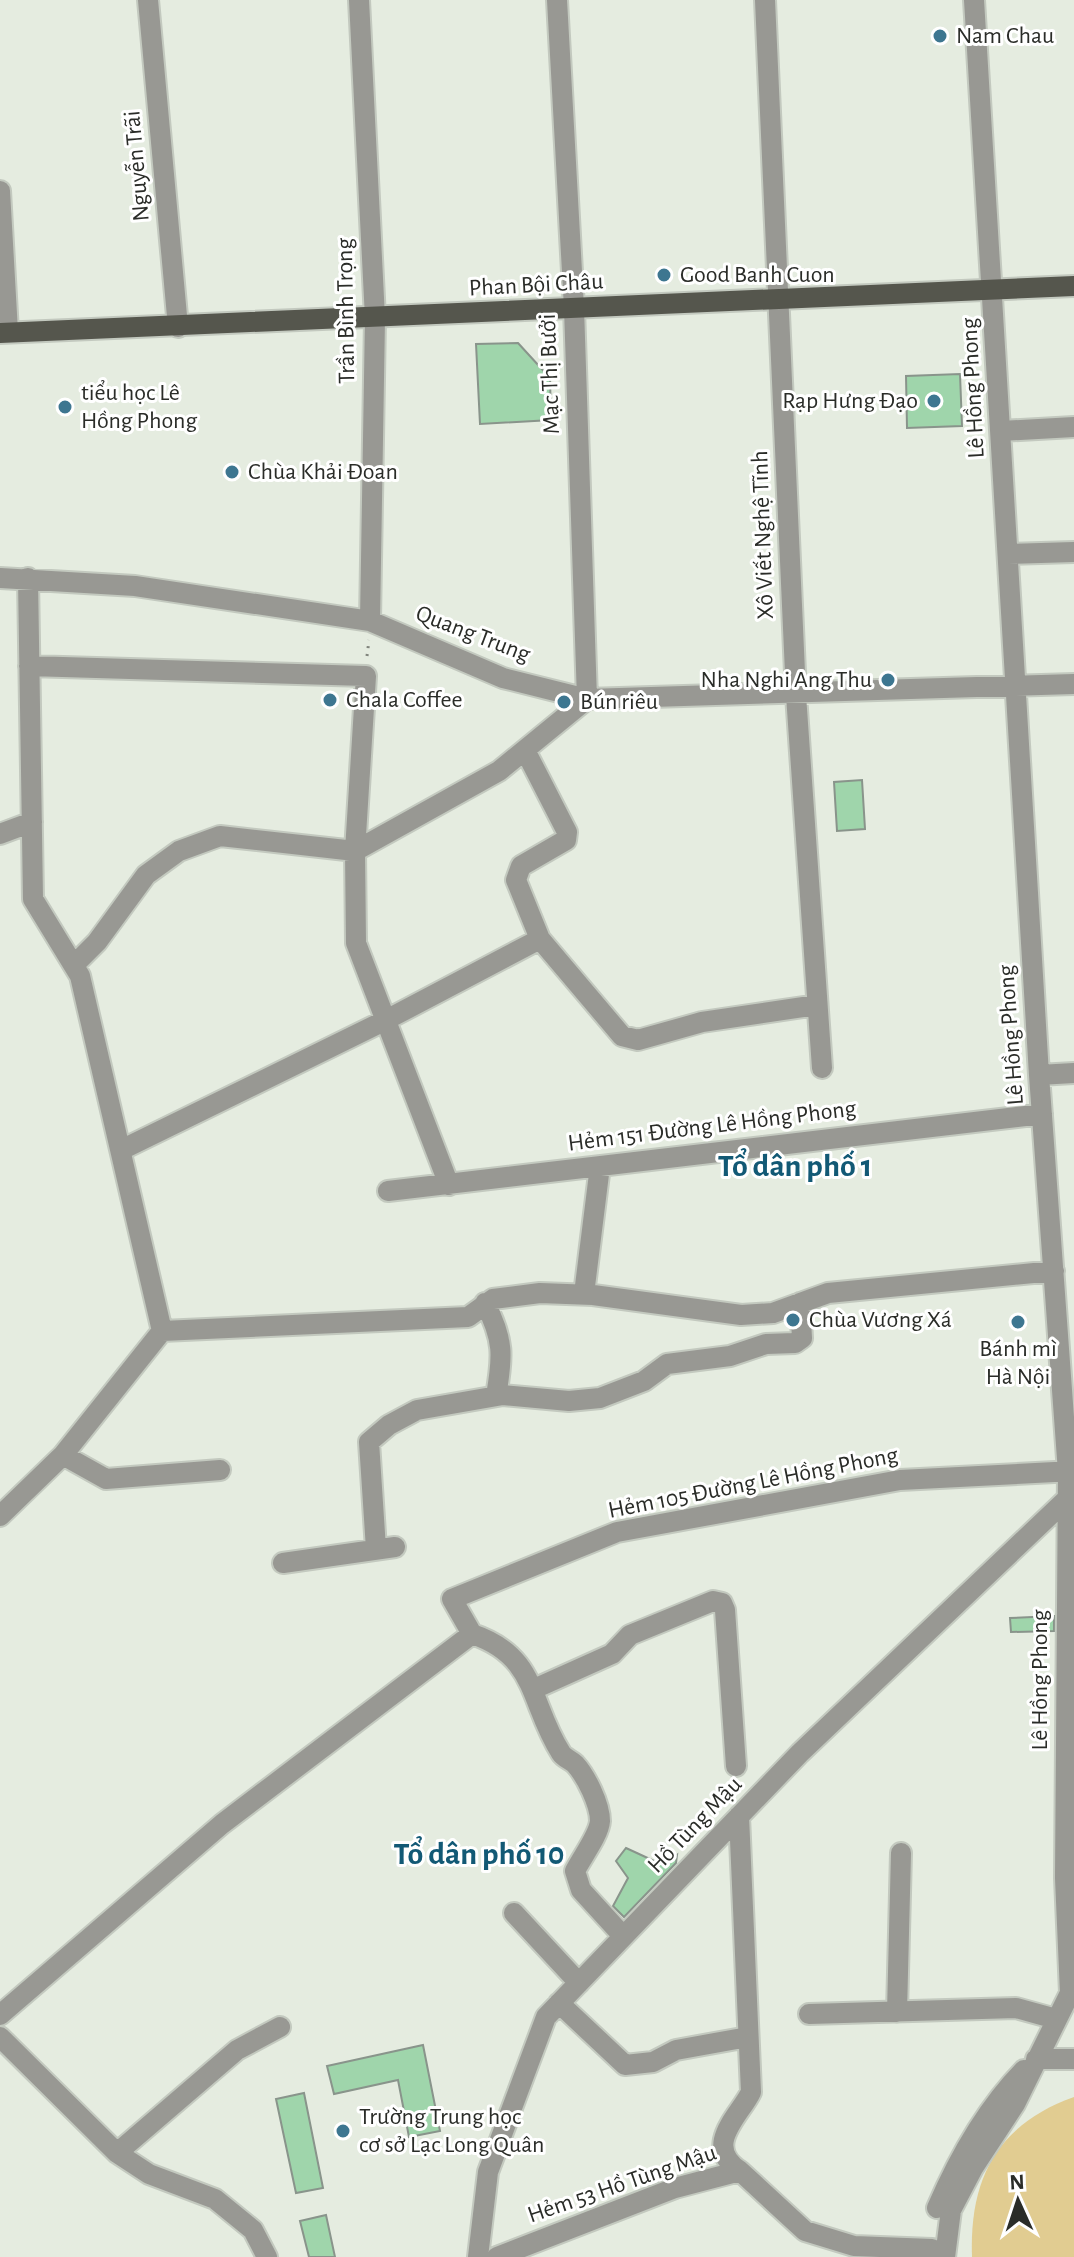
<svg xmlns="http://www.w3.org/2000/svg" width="1074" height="2257" font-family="'Alegreya Sans',sans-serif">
  <rect width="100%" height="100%" fill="#e5ece0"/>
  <path fill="#e1cc91" d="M 1074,2097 L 1074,2257 L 972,2257 C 969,2178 998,2124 1074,2097 Z"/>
  <path fill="#9fd5ab" stroke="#89948b" stroke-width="2" d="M 518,343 L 550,378 L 551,420 L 480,424 L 476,344 Z
    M 960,374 L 962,426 L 907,428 L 906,376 Z
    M 862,780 L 865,829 L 837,831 L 834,782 Z
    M 1054,1616 L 1054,1631 L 1011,1632 L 1010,1618 Z
    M 626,1848 L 665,1866 L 677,1855 L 676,1863 L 624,1917 L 613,1906 L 628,1878 L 616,1861 Z
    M 423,2045 L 440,2131 L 409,2137 L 398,2080 L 334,2094 L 327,2066 Z
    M 304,2093 L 323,2188 L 296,2193 L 276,2099 Z
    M 326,2215 L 335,2257 L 309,2257 L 300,2221 Z"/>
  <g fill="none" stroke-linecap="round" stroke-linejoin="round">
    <defs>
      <path id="minor" d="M 148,0 L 178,327
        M 359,0 L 375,318 L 370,621
        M 765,0 L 796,695 L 822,1068
        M 0,191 L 8,332
        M 1001,431 L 1074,427
        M 1008,554 L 1074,552
        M 0,578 L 135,586 L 370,621 L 503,678 L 587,699 L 1074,684
        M 28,578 L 33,899 L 80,976 L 162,1331
        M 29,666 L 366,676 L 355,851 L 356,943 L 449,1185
        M 525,750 L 567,832 L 566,840 L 521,866 L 516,880 L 540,939 L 622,1036 L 638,1040 L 702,1022 L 817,1005
        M 0,834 L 32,822
        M 355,851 L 499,771 L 587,699 L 574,308 L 557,0
        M 74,965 L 97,942 L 146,875 L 179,851 L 220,836 L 355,851
        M 1039,1075 L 1074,1073
        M 121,1150 L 384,1021 L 540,939
        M 388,1191 L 1042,1114
        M 584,1294 L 600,1166
        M 485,1303 C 504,1340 503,1356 496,1396
        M 63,1455 L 106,1479 L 220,1470
        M 0,1516 L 63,1455 L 162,1331 L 468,1317 L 493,1299 L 540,1293 L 593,1295 L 741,1315 L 773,1313 L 828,1293 L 1054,1271
        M 376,1549 L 369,1442 L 389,1425 L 417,1410 L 503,1395 L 569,1401 L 600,1398 L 644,1381 L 667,1364 L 730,1356 L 766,1344 L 795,1343 L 802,1338 L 800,1303
        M 283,1563 L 395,1547
        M 472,1634 L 452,1599 L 617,1532 L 900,1480 L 1074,1471
        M 472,1634 C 538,1656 529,1703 561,1753 C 564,1758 571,1760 575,1764 C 586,1776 600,1804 600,1821 C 599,1835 582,1857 575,1871 L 581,1890 L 623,1936
        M 534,1689 L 612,1654 L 630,1635 L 713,1601 L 722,1603 L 725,1610 L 736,1766
        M 739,1816 L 751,2092 C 741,2114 701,2146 740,2171
        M 514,1913 L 579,1983
        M 559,2003 L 625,2065 L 653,2062 L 676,2050 L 748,2037
        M 897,2012 L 901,1853
        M 809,2014 L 1016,2008 L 1056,2019
        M 0,2015 L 222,1824 L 472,1634
        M 0,2037 L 117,2153 L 149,2174 L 215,2199 L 253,2230 L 267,2257
        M 1036,2059 L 1074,2059
        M 117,2153 L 237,2050 L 280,2027
        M 937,2208 C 958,2159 987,2108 1024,2070
        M 478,2257 L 488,2172 L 546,2017 L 800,1753 L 1067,1499
        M 497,2257 L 675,2188 L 740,2171 L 805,2231 L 854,2246 L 932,2249
        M 945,2257 L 951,2210 L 973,2168 L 1015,2104 L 1070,1993 L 1065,1878 L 1068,1472 L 1039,1075 L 974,0"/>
      <path id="major" d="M 0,333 L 1074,286"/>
    </defs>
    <use href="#minor" stroke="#c3c9bf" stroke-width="24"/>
    <use href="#major" stroke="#c3c9bf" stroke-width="24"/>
    <path stroke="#80847c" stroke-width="3" stroke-dasharray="2 6" stroke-linecap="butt" d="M 367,656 L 369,640"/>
    <use href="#minor" stroke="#989893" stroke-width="20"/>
    <use href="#major" stroke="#55564d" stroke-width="20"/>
  </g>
  <g fill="#3d7690" stroke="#fff" stroke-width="3">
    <circle cx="940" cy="36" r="8"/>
    <circle cx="664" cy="275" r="8"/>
    <circle cx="934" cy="401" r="8"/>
    <circle cx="65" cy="407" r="8"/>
    <circle cx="232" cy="472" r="8"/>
    <circle cx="888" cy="680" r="8"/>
    <circle cx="330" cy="700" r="8"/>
    <circle cx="564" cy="702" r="8"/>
    <circle cx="793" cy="1320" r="8"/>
    <circle cx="1018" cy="1322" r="8"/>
    <circle cx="343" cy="2131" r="8"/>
  </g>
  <g text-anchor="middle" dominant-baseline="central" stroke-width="6" stroke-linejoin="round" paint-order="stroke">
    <g font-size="24" fill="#2a2c28" stroke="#fff" text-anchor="start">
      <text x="956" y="36">Nam Chau</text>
      <text x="680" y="275">Good Banh Cuon</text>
      <text x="81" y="393">tiểu học Lê<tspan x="81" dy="28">Hồng Phong</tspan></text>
      <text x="918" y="401" text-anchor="end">Rạp Hưng Đạo</text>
      <text x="248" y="472">Chùa Khải Đoan</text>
      <text x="872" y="680" text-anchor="end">Nha Nghi Ang Thu</text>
      <text x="346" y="700">Chala Coffee</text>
      <text x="580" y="702">Bún riêu</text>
      <text x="809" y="1320">Chùa Vương Xá</text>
      <text x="1018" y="1349" text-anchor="middle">Bánh mì<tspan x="1018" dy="28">Hà Nội</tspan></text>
      <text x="359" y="2117">Trường Trung học<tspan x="359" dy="28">cơ sở Lạc Long Quân</tspan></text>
    </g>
    <g font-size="24" fill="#2a2c28" stroke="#fff">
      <text transform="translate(137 166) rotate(-95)">Nguyễn Trãi</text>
      <text transform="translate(536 285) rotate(-3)">Phan Bội Châu</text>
      <text transform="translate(346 311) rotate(-91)">Trần Bình Trọng</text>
      <text transform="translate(550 374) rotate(-92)">Mạc Thị Bưởi</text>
      <text transform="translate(973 388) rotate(-93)">Lê Hồng Phong</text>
      <text transform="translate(763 535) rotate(-92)">Xô Viết Nghệ Tĩnh</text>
      <text transform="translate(473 634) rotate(21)">Quang Trung</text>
      <text transform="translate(1011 1035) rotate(-94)">Lê Hồng Phong</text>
      <text transform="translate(712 1126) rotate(-7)">Hẻm 151 Đường Lê Hồng Phong</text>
      <text transform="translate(753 1483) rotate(-11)">Hẻm 105 Đường Lê Hồng Phong</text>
      <text transform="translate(1040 1680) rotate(-90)">Lê Hồng Phong</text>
      <text transform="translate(695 1825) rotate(-46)">Hồ Tùng Mậu</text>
      <text transform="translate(622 2184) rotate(-19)">Hẻm 53 Hồ Tùng Mậu</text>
    </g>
    <g font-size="32" font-weight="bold" fill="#125975" stroke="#fff">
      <text x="795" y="1166">Tổ dân phố 1</text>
      <text x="479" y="1854">Tổ dân phố 10</text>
    </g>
  </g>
  <g transform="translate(1018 2201) rotate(357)" stroke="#ffffff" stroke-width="6" paint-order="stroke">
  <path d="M0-6L14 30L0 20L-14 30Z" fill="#2a2c28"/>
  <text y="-12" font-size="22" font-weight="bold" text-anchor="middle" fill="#2a2c28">N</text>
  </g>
</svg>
